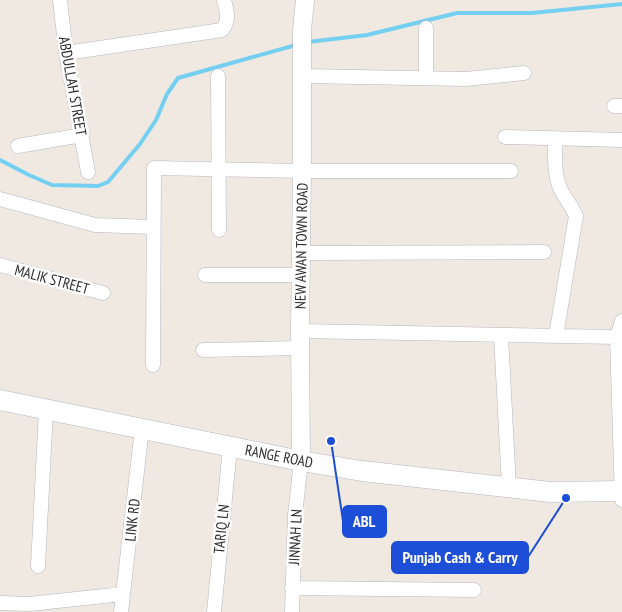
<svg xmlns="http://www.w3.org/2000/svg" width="622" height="612" font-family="'PT Sans Narrow',sans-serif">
  <rect width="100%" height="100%" fill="#efe9e1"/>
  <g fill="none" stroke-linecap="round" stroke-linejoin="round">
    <path stroke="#75cff0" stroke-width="4" d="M 308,42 L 367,35 L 457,13 L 532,13 L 622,4
      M 0,160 L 29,175 L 52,185 L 98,186 L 108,182 L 140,144 L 156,120 L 167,94 L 178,78 L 296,45"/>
    <defs>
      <path id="minor" d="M 60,0 L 66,53 L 88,172
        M 426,28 L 426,78
        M 66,53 L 222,30 C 230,20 227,11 224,0
        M 218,76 L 219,230
        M 302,76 L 466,79 L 524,73
        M 614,106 L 622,106
        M 505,137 L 622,140
        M 555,140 C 555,156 554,173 560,188 C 564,197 572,206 576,216 L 556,336
        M 18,146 L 82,135
        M 0,199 L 95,225 L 153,227
        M 301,253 L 544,252
        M 0,265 L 103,293
        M 205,275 L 301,275
        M 300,331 L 617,337
        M 501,335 L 509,488
        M 203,350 L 300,348
        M 153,365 L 154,168 L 302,171 L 511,171
        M 622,500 L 617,337 L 622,321
        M 38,566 L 46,410
        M 292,588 L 474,590
        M 0,603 L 29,604 L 123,594
        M 121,612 L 142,428
        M 214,612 L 230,447
        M 292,612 L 295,515 L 301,461"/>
      <path id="tertiary" d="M 301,461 L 300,331 L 302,171 L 302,30 L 305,0"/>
      <path id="secondary" d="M 0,400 L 301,461 L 362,471 L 550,492 L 622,491"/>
    </defs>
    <use href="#minor" stroke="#b4b7c1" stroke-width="15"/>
    <use href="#tertiary" stroke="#b4b7c1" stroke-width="19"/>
    <use href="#secondary" stroke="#b4b7c1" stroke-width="21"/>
    <use href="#minor" stroke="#fff" stroke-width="14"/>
    <use href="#tertiary" stroke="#fff" stroke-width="18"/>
    <use href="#secondary" stroke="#fff" stroke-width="20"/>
  </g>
  <g text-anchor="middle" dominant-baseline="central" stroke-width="5" stroke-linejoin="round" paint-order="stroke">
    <g font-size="15" fill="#2e2e2e" stroke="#fff">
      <text transform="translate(73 86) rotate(80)">ABDULLAH STREET</text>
      <text transform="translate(301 246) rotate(-89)">NEW AWAN TOWN ROAD</text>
      <text transform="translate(52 279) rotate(15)">MALIK STREET</text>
      <text transform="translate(279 456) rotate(11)">RANGE ROAD</text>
      <text transform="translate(132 520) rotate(-84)">LINK RD</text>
      <text transform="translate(221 529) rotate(-84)">TARIQ LN</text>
      <text transform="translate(295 537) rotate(-87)">JINNAH LN</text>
    </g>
  </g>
  <path fill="none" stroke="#1d4ed8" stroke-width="2" d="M331 441L343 521M566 498L528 557"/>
  <g fill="#1d4ed8" stroke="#fff" stroke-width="2">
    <circle cx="331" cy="441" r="5"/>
    <circle cx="566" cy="498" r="5"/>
  </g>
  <g fill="#1d4ed8" stroke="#1d4ed8" stroke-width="2">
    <rect x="343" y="506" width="43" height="31" rx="5"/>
    <rect x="392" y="542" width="136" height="31" rx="5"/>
  </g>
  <g font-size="16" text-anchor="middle" font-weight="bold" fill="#fff">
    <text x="364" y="527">ABL</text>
    <text x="460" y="563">Punjab Cash &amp; Carry</text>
  </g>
</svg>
